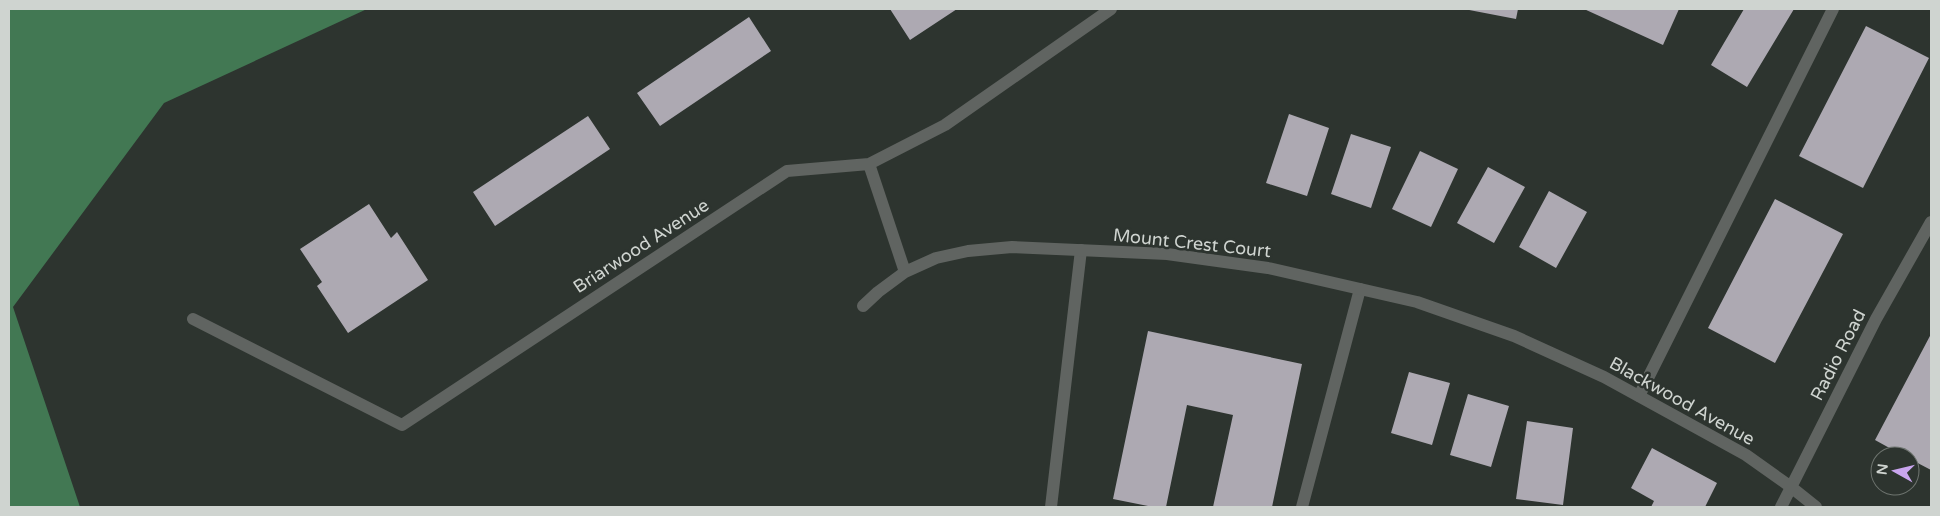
<svg xmlns="http://www.w3.org/2000/svg" width="1940" height="516" font-family="'Varela Round',sans-serif">
  <rect width="100%" height="100%" fill="#2d342f"/>
  <path fill="#427853" d="M 9,9 L 367,9 L 164,103 L 13,307 L 80,507 L 9,507 Z"/>
  <path fill="#ada9b2" d="M 890,9 L 957,9 L 910,40 Z
    M 1464,9 L 1518,9 L 1516,19 Z
    M 1584,9 L 1679,9 L 1663,45 Z
    M 1744,9 L 1794,9 L 1747,87 L 1711,65 Z
    M 749,17 L 771,51 L 660,126 L 637,93 Z
    M 1866,26 L 1929,58 L 1863,188 L 1799,156 Z
    M 1289,114 L 1329,128 L 1307,196 L 1266,183 Z
    M 588,116 L 610,149 L 495,226 L 473,192 Z
    M 1351,134 L 1391,147 L 1371,208 L 1331,194 Z
    M 1420,151 L 1458,169 L 1431,227 L 1392,209 Z
    M 1488,167 L 1525,187 L 1494,243 L 1457,223 Z
    M 1549,191 L 1587,212 L 1556,268 L 1519,247 Z
    M 1775,199 L 1843,234 L 1775,363 L 1708,328 Z
    M 369,204 L 391,238 L 397,232 L 428,280 L 348,333 L 317,286 L 322,282 L 300,249 Z
    M 1148,331 L 1302,364 L 1272,507 L 1213,507 L 1233,415 L 1187,405 L 1166,507 L 1153,507 L 1113,499 Z
    M 1931,334 L 1931,470 L 1910,459 L 1910,456 L 1904,456 L 1875,440 Z
    M 1409,372 L 1450,383 L 1432,445 L 1391,433 Z
    M 1468,394 L 1509,406 L 1491,467 L 1450,455 Z
    M 1527,421 L 1573,428 L 1563,505 L 1516,499 Z
    M 1652,448 L 1717,483 L 1705,507 L 1651,507 L 1654,501 L 1631,488 Z"/>
  <g fill="none" stroke-linecap="round" stroke-linejoin="round">
    <path stroke="#606461" stroke-width="12" d="M 1639,396 L 1833,9
      M 1051,507 L 1081,250
      M 1302,507 L 1360,289"/>
    <path stroke="#606461" stroke-width="12" d="M 869,164 L 905,272
      M 863,306 L 878,292 L 905,272 L 936,258 L 968,251 L 1012,247 L 1167,254 L 1268,268 L 1417,302 L 1514,336 L 1604,377 L 1746,455 L 1791,487 L 1816,507
      M 193,319 L 402,425 L 787,171 L 869,164 L 945,125 L 1111,9
      M 1781,507 L 1876,319 L 1931,222"/>
  </g>
  <g text-anchor="middle" dominant-baseline="central" stroke-width="5" stroke-linejoin="round" paint-order="stroke">
    <g font-size="18" fill="#cfd4d0" stroke="#2d342f">
      <text transform="translate(1192 243) rotate(6)">Mount Crest Court</text>
      <text transform="translate(641 246) rotate(-33)">Briarwood Avenue</text>
      <text transform="translate(1838 355) rotate(-63)">Radio Road</text>
      <text transform="translate(1682 401) rotate(29)">Blackwood Avenue</text>
    </g>
  </g>
  <rect width="1940" height="516" fill="none" stroke="#cfd4d0" stroke-width="20"/>
  <g transform="translate(1895 471) rotate(278)"><circle r="24" fill="#2d342f" stroke="#6e746f"/>
  <path d="M0-4L9 19L0 12L-9 19Z" fill="#c9a5ee"/>
  <text y="-8" font-size="14" font-weight="bold" text-anchor="middle" fill="#cfd4d0">N</text>
  </g>
</svg>
